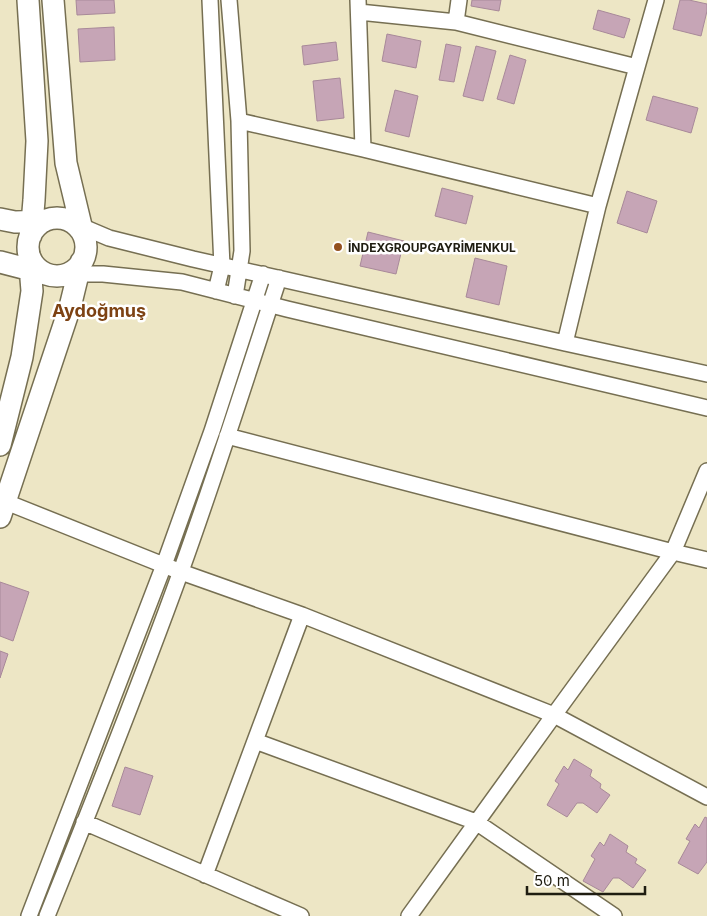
<svg xmlns="http://www.w3.org/2000/svg" width="707" height="916" font-family="Inter,sans-serif">
  <rect width="100%" height="100%" fill="#ede6c5"/>
  <path fill="#c6a5b6" stroke="#a88999" d="M 76,0 L 114,0 L 115,13 L 77,15 Z
    M 472,0 L 501,0 L 499,11 L 471,6 Z
    M 680,0 L 689,0 L 707,4 L 707,11 L 701,36 L 673,29 Z
    M 598,10 L 630,19 L 624,38 L 593,29 Z
    M 114,27 L 115,60 L 80,62 L 78,29 Z
    M 387,34 L 421,41 L 416,68 L 382,61 Z
    M 336,42 L 338,60 L 304,65 L 302,46 Z
    M 446,44 L 461,47 L 454,82 L 439,80 Z
    M 476,46 L 496,51 L 483,101 L 463,96 Z
    M 510,55 L 526,60 L 514,104 L 497,99 Z
    M 340,78 L 344,118 L 317,121 L 313,81 Z
    M 395,90 L 418,96 L 409,137 L 385,131 Z
    M 653,96 L 698,108 L 691,133 L 646,120 Z
    M 442,188 L 473,196 L 466,224 L 435,216 Z
    M 627,191 L 657,201 L 647,233 L 617,223 Z
    M 368,232 L 404,241 L 396,274 L 360,266 Z
    M 475,258 L 507,266 L 499,305 L 466,297 Z
    M 0,582 L 29,592 L 13,641 L 0,636 Z
    M 0,651 L 8,654 L 0,678 Z
    M 574,759 L 592,770 L 590,776 L 601,784 L 600,788 L 610,795 L 597,813 L 583,803 L 577,803 L 567,817 L 547,805 L 559,784 L 555,781 L 564,766 L 568,770 Z
    M 125,767 L 153,776 L 140,815 L 112,806 Z
    M 705,817 L 707,818 L 707,862 L 698,874 L 678,863 L 690,841 L 686,839 L 695,824 L 699,828 Z
    M 610,834 L 628,846 L 626,852 L 637,859 L 635,863 L 646,870 L 633,888 L 619,878 L 613,878 L 603,892 L 583,881 L 595,859 L 591,856 L 600,842 L 604,846 Z"/>
  <g fill="none" stroke-linecap="round" stroke-linejoin="round">
    <defs>
      <path id="street" d="M 210,0 L 222,266 L 216,291
        M 229,0 L 239,121 L 242,251 L 235,296
        M 358,0 L 363,149
        M 359,12 L 456,22 L 637,67
        M 456,22 L 459,0
        M 239,121 L 363,149 L 598,206
        M 76,224 L 109,238 L 193,259 L 565,343 L 707,374
        M 67,274 L 103,274 L 182,282 L 287,309 L 707,408
        M 565,343 L 598,206 L 637,67 L 656,0
        M 227,436 L 673,552 L 707,560
        M 6,502 L 181,572 L 302,615 L 554,715 L 707,797
        M 255,741 L 476,822 L 614,916
        M 84,822 L 301,916
        M 205,875 L 302,615
        M 29,916 L 164,565 L 212,431 L 263,274
        M 47,916 C 93,802 139,687 181,571 C 216,474 247,376 279,278
        M 409,916 L 554,715 L 673,552 L 707,471"/>
      <path id="secondary" d="M 28,0 L 37,141 L 34,200 L 31,235
        M 53,0 L 66,163 L 83,234
        M28 247a29 29 0 1 1 58 0a29 29 0 1 1-58 0Z
        M 0,219 L 15,222 L 44,221
        M 0,262 L 43,273
        M 0,445 L 22,357 L 32,291 L 29,254
        M 0,517 L 70,307 L 81,262"/>
    </defs>
    <use href="#street" stroke="#766f52" stroke-width="18"/>
    <use href="#secondary" stroke="#766f52" stroke-width="24"/>
    <use href="#street" stroke="#fff" stroke-width="15"/>
    <use href="#secondary" stroke="#fff" stroke-width="21"/>
  </g>
  <circle fill="#93511f" stroke="#fff" stroke-width="2" cx="338" cy="247" r="5"/>
  <g text-anchor="middle" dominant-baseline="central" stroke-width="5" stroke-linejoin="round" paint-order="stroke">
    <g font-size="12" font-weight="bold" fill="#1f1d11" stroke="#fff" text-anchor="start">
      <text x="348" y="247">İNDEXGROUPGAYRİMENKUL</text>
    </g>
    <g font-size="18" font-weight="bold" fill="#7d4213" stroke="#fff">
      <text x="99" y="310">Aydoğmuş</text>
    </g>
  </g>
  <path d="M527 886v8h118v-8" fill="none" stroke="#1f1d11" stroke-width="2.5"/>
  <text x="534" y="886" font-size="15" fill="#1f1d11" stroke="#ffffff" stroke-width="4" paint-order="stroke">50 m</text>
</svg>
